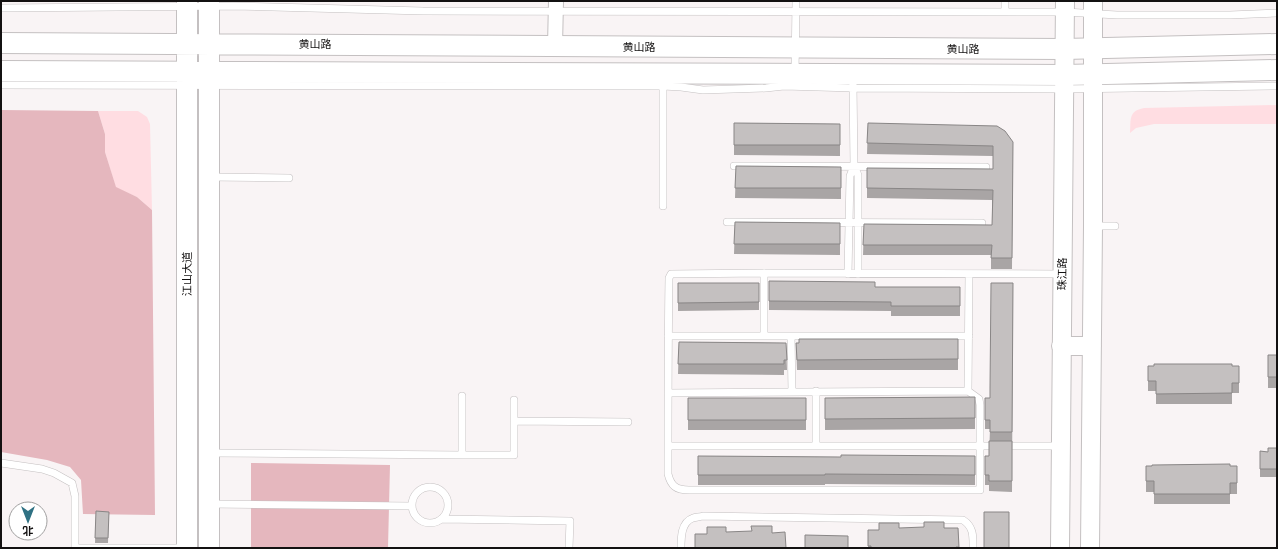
<svg xmlns="http://www.w3.org/2000/svg" width="1278" height="549" font-family="Arial,'Noto Sans SC',sans-serif">
  <rect width="100%" height="100%" fill="#f9f4f5"/>
  <path fill="#ffdde2" d="M 1277,105 L 1277,124 L 1154,124 L 1136,128 L 1130,133 C 1131,120 1128,111 1144,108 Z
    M 98,111 L 138,111 L 147,117 L 150,124 L 152,210 L 137,197 L 116,188 L 105,152 L 105,134 Z"/>
  <path fill="#e5b7be" d="M 1,110 L 98,111 L 105,134 L 105,152 L 116,187 L 137,197 L 152,210 L 155,515 L 83,514 L 81,480 L 70,467 L 47,460 L 1,452 Z
    M 251,463 L 390,465 L 388,548 L 251,548 Z"/>
  <g fill="none" stroke-linecap="round" stroke-linejoin="round">
    <defs>
      <path id="service" d="M 1,8 L 233,6 L 423,11 L 1065,12 L 1117,15 L 1230,15 L 1277,13
        M 1005,12 L 1005,1
        M 795,74 L 796,1
        M 663,82 L 663,206
        M 853,84 L 854,166 L 858,175 L 858,274
        M 1,85 L 663,86 L 681,87 L 703,90 L 766,88 L 784,86 L 853,88 L 1064,89 L 1277,86
        M 734,166 L 986,167
        M 209,177 L 289,178
        M 727,222 L 982,223
        M 1094,226 L 1115,226
        M 764,273 L 764,336
        M 848,274 L 850,176 L 854,166
        M 668,336 L 969,336
        M 791,336 L 792,392
        M 816,391 L 816,446
        M 968,391 L 969,274
        M 668,393 L 968,391 L 979,399 L 980,405 L 980,490 L 689,490 C 676,490 671,486 668,474 C 668,409 668,343 669,278 L 671,274 L 764,273 L 1062,274
        M 514,421 L 628,422
        M 668,446 L 1060,446
        M 209,453 L 462,455 L 462,396
        M 462,455 L 514,455 L 514,400
        M 1,463 L 42,469 L 54,473 L 72,483 L 75,496 L 75,548
        M412 505a18 18 0 1 1 36 0a18 18 0 1 1-36 0Z
        M 210,504 L 412,506
        M 442,519 L 570,521 L 569,548
        M 75,548 L 185,548
        M 681,548 C 681,538 681,522 693,518 C 696,517 700,517 703,516 L 963,520 C 974,527 973,537 973,548"/>
      <path id="minor" d="M 555,46 L 556,1"/>
      <path id="tertiary" d="M 1061,346 L 1092,346
        M 1060,548 L 1065,1
        M 1090,548 L 1093,226 L 1093,1"/>
      <path id="secondary" d="M 187,1 L 187,548
        M 209,1 L 209,548
        M 1,43 L 1064,49 L 1277,44
        M 1,71 L 1065,75 L 1277,70"/>
    </defs>
    <use href="#service" stroke="#c4c0c1" stroke-width="8"/>
    <use href="#minor" stroke="#c4c0c1" stroke-width="16"/>
    <use href="#tertiary" stroke="#c4c0c1" stroke-width="20"/>
    <use href="#secondary" stroke="#c4c0c1" stroke-width="22"/>
    <use href="#service" stroke="#fff" stroke-width="7"/>
    <use href="#minor" stroke="#fff" stroke-width="14"/>
    <use href="#tertiary" stroke="#fff" stroke-width="18"/>
    <use href="#secondary" stroke="#fff" stroke-width="20"/>
  </g>
  <path fill="#a9a5a5" d="M 734,123 L 840,124 L 840,156 L 734,155 Z
    M 868,123 L 1013,142 L 1012,269 L 991,269 L 991,255 L 863,255 L 864,224 L 992,225 L 992,200 L 867,198 L 867,168 L 993,169 L 993,156 L 867,154 Z
    M 736,166 L 841,167 L 841,199 L 735,198 Z
    M 735,222 L 840,223 L 840,255 L 734,254 Z
    M 769,281 L 875,287 L 960,287 L 960,316 L 891,316 L 891,311 L 769,310 Z
    M 678,283 L 759,283 L 759,310 L 678,311 Z
    M 1013,283 L 1012,492 L 989,491 L 989,485 L 985,485 L 985,456 L 989,456 L 990,429 L 985,429 L 985,398 L 990,398 Z
    M 958,339 L 958,370 L 797,370 L 796,343 Z
    M 679,342 L 786,343 L 787,370 L 784,370 L 784,375 L 678,374 Z
    M 1268,355 L 1277,355 L 1277,388 L 1268,388 Z
    M 1148,366 L 1239,366 L 1239,393 L 1232,393 L 1232,404 L 1156,404 L 1156,391 L 1148,391 Z
    M 975,397 L 975,429 L 825,430 L 825,398 Z
    M 688,398 L 806,398 L 806,430 L 688,430 Z
    M 1277,448 L 1277,477 L 1260,477 L 1260,451 L 1268,452 Z
    M 698,456 L 841,457 L 975,456 L 975,485 L 825,484 L 825,485 L 698,485 Z
    M 1146,466 L 1237,466 L 1237,494 L 1230,494 L 1230,504 L 1154,504 L 1154,492 L 1146,492 Z
    M 96,511 L 109,512 L 108,543 L 95,543 Z
    M 899,528 L 958,528 L 959,548 L 868,548 L 868,530 L 879,530 Z"/>
  <path fill="#c4c0c0" stroke="#898686" d="M 734,123 L 840,124 L 840,145 L 734,145 Z
    M 868,123 L 997,126 L 1005,131 L 1013,142 L 1012,258 L 991,258 L 992,245 L 863,245 L 864,224 L 992,225 L 993,190 L 867,188 L 867,168 L 993,169 L 993,146 L 867,143 Z
    M 736,166 L 841,167 L 841,188 L 735,188 Z
    M 735,222 L 840,223 L 840,244 L 734,244 Z
    M 769,281 L 875,282 L 875,287 L 960,287 L 960,306 L 891,306 L 891,302 L 769,301 Z
    M 678,283 L 759,283 L 759,302 L 678,303 Z
    M 991,283 L 1013,283 L 1012,432 L 990,432 L 990,420 L 985,420 L 985,398 L 990,398 L 990,388 Z
    M 799,339 L 958,339 L 958,359 L 797,360 L 796,343 L 799,343 Z
    M 679,342 L 786,343 L 787,360 L 784,360 L 784,364 L 678,364 Z
    M 1268,355 L 1277,355 L 1277,377 L 1268,377 Z
    M 1154,364 L 1232,364 L 1232,366 L 1239,366 L 1239,383 L 1232,383 L 1232,393 L 1156,394 L 1156,381 L 1148,381 L 1148,366 L 1154,366 Z
    M 975,397 L 975,418 L 825,419 L 825,398 Z
    M 688,398 L 806,398 L 806,420 L 688,420 Z
    M 989,441 L 1012,441 L 1012,481 L 989,481 L 989,475 L 985,475 L 985,456 L 989,456 Z
    M 1268,448 L 1277,448 L 1277,469 L 1260,469 L 1260,451 L 1268,452 Z
    M 841,455 L 975,456 L 975,475 L 825,474 L 825,475 L 698,475 L 698,456 L 841,457 Z
    M 1230,464 L 1230,466 L 1237,466 L 1237,483 L 1230,483 L 1230,494 L 1154,494 L 1154,481 L 1146,481 L 1146,466 L 1152,466 L 1152,465 Z
    M 96,511 L 109,512 L 108,538 L 95,538 Z
    M 984,512 L 1009,512 L 1009,548 L 984,548 Z
    M 924,522 L 944,522 L 944,528 L 958,528 L 959,547 L 956,547 L 956,548 L 871,548 L 871,546 L 868,546 L 868,530 L 879,530 L 879,523 L 899,523 L 899,528 L 924,527 Z
    M 751,526 L 772,526 L 772,533 L 785,532 L 786,548 L 695,548 L 695,534 L 707,534 L 707,527 L 726,527 L 726,532 L 752,531 Z
    M 805,535 L 848,536 L 848,548 L 805,548 Z"/>
  <g text-anchor="middle" dominant-baseline="central" stroke-width="3.5" stroke-linejoin="round" paint-order="stroke">
    <g font-size="11" fill="#131111" stroke="#fff">
      <text x="315" y="44">黄山路</text>
      <text x="639" y="47">黄山路</text>
      <text x="963" y="49">黄山路</text>
      <text transform="translate(187 274) rotate(-90)">江山大道</text>
      <text transform="translate(1062 274) rotate(-89)">珠江路</text>
    </g>
  </g>
  <rect width="1278" height="549" fill="none" stroke="#131111" stroke-width="4"/>
  <g transform="translate(28 521) rotate(180)"><circle r="19" fill="#ffffff" stroke="#a1a0a0"/>
  <path d="M0-3L7 15L0 10L-7 15Z" fill="#2f7183"/>
  <text y="-6" font-size="11" font-weight="bold" text-anchor="middle" fill="#131111">北</text>
  </g>
</svg>
